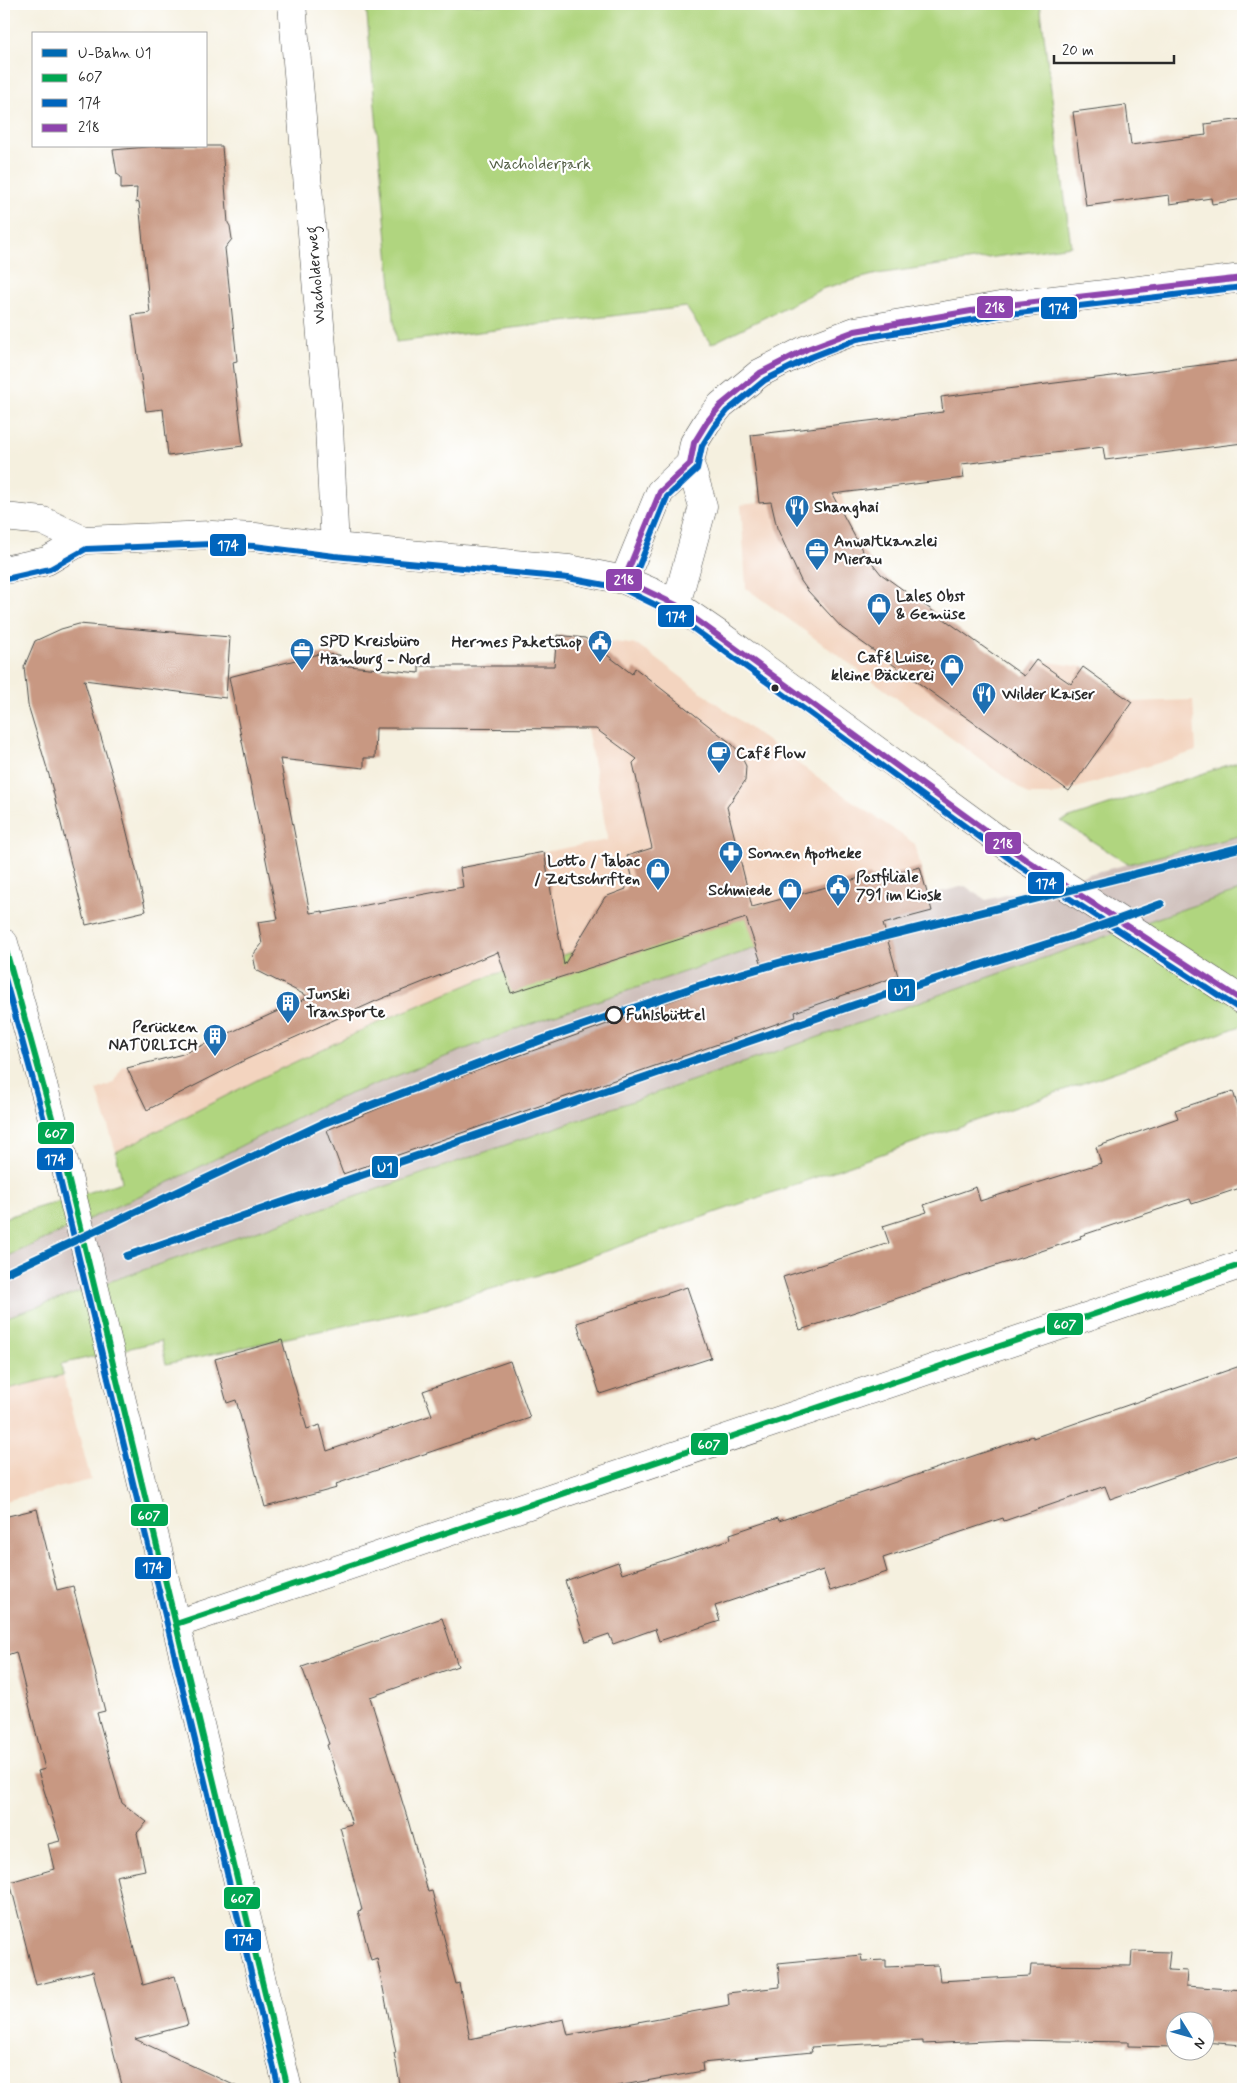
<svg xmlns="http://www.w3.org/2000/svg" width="1247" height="2093" font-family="Mynerve,sans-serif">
  <rect width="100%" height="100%" fill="#fff"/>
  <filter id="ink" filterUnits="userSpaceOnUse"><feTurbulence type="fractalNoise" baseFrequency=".02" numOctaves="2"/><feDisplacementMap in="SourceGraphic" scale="10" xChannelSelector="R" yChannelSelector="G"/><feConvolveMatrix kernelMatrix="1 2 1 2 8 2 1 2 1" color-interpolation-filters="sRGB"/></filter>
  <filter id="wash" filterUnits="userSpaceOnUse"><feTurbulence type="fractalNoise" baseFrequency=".0096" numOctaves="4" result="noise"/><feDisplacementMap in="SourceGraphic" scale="20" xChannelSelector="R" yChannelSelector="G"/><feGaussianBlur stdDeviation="1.12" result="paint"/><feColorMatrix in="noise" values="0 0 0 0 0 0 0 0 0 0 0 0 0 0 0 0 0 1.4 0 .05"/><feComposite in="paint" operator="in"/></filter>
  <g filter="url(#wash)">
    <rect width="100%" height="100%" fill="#f5f0df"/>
    <path fill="#f3d4bf" d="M 841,493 L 849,526 L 862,550 L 881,574 L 1024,676 L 1036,660 L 1083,667 L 1132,702 L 1193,700 L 1196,751 L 1054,795 L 1029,795 L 746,588 L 741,505 Z
      M 557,635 L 638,645 L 790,758 L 915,844 L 932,911 L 788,947 L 773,903 L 662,926 L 116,1152 L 97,1090 L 113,1083 L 123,1066 L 182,1051 L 363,972 L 351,907 L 462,887 L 460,868 L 608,840 L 575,665 L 554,663 Z
      M 63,1375 L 91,1480 L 4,1501 L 4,1390 Z"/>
    <path fill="#cfc0bb" d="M 1243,835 L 1243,890 L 1189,907 L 865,1021 L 4,1318 L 4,1258 L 176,1179 L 319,1106 L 540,1020 L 786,938 L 788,947 L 931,911 L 927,895 L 965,886 L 986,900 Z"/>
    <path fill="#b0d57f" stroke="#6e8055" d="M 366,4 L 1040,4 L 1071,246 L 877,274 L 824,288 L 711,344 L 686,307 L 396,342 Z
      M 1243,760 L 1243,835 L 1128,864 L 1061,821 Z
      M 1243,890 L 1243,1025 L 1126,1068 L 541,1274 L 431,1307 L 166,1364 L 161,1341 L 61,1364 L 63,1375 L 4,1390 L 4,1318 L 865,1021 L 1189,907 Z
      M 773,903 L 786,938 L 540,1020 L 319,1106 L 176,1179 L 4,1258 L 4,1218 L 122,1182 L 116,1152 L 261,1078 L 384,1020 L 489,976 L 594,946 L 753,906 Z"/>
    <g id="blocks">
      <path fill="#c89882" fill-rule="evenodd" d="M 1126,105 L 1131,145 L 1206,135 L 1205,124 L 1243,119 L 1243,199 L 1212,204 L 1211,198 L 1170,204 L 1169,195 L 1086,206 L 1073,112 Z
        M 158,146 L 222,146 L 228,223 L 230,226 L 232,239 L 225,248 L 237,361 L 233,362 L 243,446 L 168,456 L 163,409 L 146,411 L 132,315 L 150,313 L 139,202 L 136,203 L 137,188 L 121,189 L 121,177 L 117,174 L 113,150 Z
        M 1243,360 L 1243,443 L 1105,460 L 1103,447 L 962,464 L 964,478 L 832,494 L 862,550 L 881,574 L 1024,676 L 1036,660 L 1071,684 L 1083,667 L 1132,702 L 1069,791 L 842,628 L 808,591 L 801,581 L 777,528 L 771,502 L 759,503 L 751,435 L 943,412 L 941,397 Z
        M 79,624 L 230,637 L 226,698 L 84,680 L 116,787 L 146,911 L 86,925 L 49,775 L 28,705 L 24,667 L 35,641 L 61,629 Z
        M 557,635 L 585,638 L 632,674 L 635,668 L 732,744 L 739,752 L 746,766 L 745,781 L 727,807 L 752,907 L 871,875 L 872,877 L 884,874 L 885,876 L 920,867 L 932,911 L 883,924 L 898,976 L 795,1012 L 796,1017 L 343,1174 L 327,1130 L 418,1092 L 763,968 L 746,918 L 511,993 L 498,952 L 376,1001 L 247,1059 L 147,1110 L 127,1068 L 183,1054 L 309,997 L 256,970 L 253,955 L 262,944 L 258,922 L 278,919 L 229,677 L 319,654 L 340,655 L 339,665 L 419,673 L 419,666 L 554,666 ZM 376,728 L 596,729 L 637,759 L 633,763 L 652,848 L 627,856 L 633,880 L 625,882 L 626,889 L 605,897 L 564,965 L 544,852 L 460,868 L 463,887 L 323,913 L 323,911 L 310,913 L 280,759 L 364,768 L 364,758 L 375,758 Z
        M 1233,1091 L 1243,1124 L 1243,1187 L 1192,1204 L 1190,1199 L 1080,1236 L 1081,1238 L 800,1330 L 783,1277 L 889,1243 L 883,1226 L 927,1212 L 924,1205 L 976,1187 L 980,1201 L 1101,1163 L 1096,1147 L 1178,1118 L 1175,1110 Z
        M 687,1287 L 711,1358 L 600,1394 L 577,1323 Z
        M 282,1340 L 307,1429 L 320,1425 L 327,1451 L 432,1415 L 423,1391 L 510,1361 L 530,1418 L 336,1484 L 337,1488 L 265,1507 L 236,1400 L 227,1403 L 215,1359 Z
        M 1243,1365 L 1243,1453 L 1110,1499 L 1105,1486 L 1004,1521 L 1003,1518 L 883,1558 L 887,1572 L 830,1591 L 823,1570 L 715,1606 L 720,1621 L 659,1641 L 655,1629 L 613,1644 L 609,1634 L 586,1642 L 565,1581 L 618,1562 L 622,1574 L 731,1539 L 730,1534 L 778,1518 L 779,1521 L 1033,1436 L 1033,1438 Z
        M 37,1509 L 57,1590 L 73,1586 L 105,1711 L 97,1713 L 122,1803 L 147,1822 L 137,1833 L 145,1870 L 116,1876 L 143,1985 L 175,1976 L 188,2025 L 135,2039 L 242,2089 L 123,2089 L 93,1971 L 36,1985 L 10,1882 L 54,1869 L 48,1844 L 60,1841 L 38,1771 L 45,1769 L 16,1652 L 4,1656 L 4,1517 Z
        M 442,1618 L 458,1666 L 370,1697 L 407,1817 L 428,1892 L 432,1891 L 456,1984 L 459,1983 L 470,2039 L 564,2019 L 568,2035 L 729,2005 L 728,1993 L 780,1987 L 778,1963 L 861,1955 L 862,1961 L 886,1960 L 886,1967 L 938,1965 L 940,1981 L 1030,1976 L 1031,1965 L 1131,1966 L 1132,1951 L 1170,1952 L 1168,1970 L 1187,1971 L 1186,1986 L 1243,1990 L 1243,2045 L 1204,2042 L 1204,2020 L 1174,2020 L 1174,2047 L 1128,2046 L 1128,2042 L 1007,2040 L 923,2044 L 923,2041 L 811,2047 L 812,2052 L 702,2063 L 703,2071 L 600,2089 L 401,2089 L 394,2053 L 396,2053 L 377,1958 L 371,1960 L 358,1911 L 362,1910 L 340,1827 L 352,1824 L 327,1745 L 329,1744 L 302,1667 Z"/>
    </g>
  </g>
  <g filter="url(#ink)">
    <use href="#blocks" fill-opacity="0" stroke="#494946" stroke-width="1"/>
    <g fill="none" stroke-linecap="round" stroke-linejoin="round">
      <defs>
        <path id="street" d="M 292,4 L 329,427 L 335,547
          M 4,517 L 43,521 L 83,540 L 212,535 L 255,537 L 335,547 L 569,569 L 624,580 L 652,592 L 676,605 L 721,636 L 1026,860 L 1243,1001
          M 4,570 L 47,561 L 83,540
          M 624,580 L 660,492 L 690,464
          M 676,605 L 703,506 L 690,464 L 694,443 L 707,422 L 721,405 L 760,373 L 807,349 L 855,331 L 1000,306 L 1243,278
          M 176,1624 L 1243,1264"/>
        <path id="secondary" d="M 4,943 L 65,1165 L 288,2089"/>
      </defs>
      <use href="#street" stroke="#494946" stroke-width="29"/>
      <use href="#secondary" stroke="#494946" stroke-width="29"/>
      <use href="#street" stroke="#fff" stroke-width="28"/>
      <use href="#secondary" stroke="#fff" stroke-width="28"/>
      <defs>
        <path id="bus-1" d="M 4,943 L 65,1165 L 288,2089
          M 176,1624 L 1243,1264"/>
        <path id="bus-2" d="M 6,579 L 50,569 L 86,549 L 212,544 L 254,546 L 334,556 L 568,578 L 621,588 L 672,613 L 1021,867 L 1238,1008
          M 632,583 L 667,497 L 697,469 L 702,446 L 714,427 L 727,411 L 765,380 L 811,357 L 857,339 L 1001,315 L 1243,287
          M 4,975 L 57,1167 L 279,2089"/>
        <path id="bus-3" d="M 1243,278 L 1000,306 L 855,331 L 807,349 L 760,373 L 721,405 L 707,422 L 694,443 L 690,464 L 660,492 L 624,580 L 676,605 L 1026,860 L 1243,1001"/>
      </defs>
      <use href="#bus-1" stroke="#fff" stroke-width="10"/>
      <use href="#bus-2" stroke="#fff" stroke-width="10"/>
      <use href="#bus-3" stroke="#fff" stroke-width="10"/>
      <use href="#bus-1" stroke="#00a651" stroke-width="6"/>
      <use href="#bus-2" stroke="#0065bd" stroke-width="6"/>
      <use href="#bus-3" stroke="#8e44ad" stroke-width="6"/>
      <defs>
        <path id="metro-1" d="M 127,1256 L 857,1004 L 1069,937 L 1161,904
          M 4,1274 L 324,1123 L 552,1036 L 695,987 L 782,962 L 1243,847"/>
      </defs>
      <use href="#metro-1" stroke="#fff" stroke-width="11"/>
      <use href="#metro-1" stroke="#006ab3" stroke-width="8"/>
    </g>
  </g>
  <defs>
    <symbol id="restaurant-pin" viewBox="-11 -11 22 30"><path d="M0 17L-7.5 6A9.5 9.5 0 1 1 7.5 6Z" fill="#1f6fb2" stroke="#fff"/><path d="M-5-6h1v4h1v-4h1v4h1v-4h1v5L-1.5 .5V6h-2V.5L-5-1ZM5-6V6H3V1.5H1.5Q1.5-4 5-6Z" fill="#fff"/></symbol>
    <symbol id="office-pin" viewBox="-11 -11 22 30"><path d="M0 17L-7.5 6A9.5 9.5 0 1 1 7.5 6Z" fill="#1f6fb2" stroke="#fff"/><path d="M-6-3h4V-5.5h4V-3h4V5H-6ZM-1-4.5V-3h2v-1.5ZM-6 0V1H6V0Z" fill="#fff"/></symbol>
    <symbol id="shop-pin" viewBox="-11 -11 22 30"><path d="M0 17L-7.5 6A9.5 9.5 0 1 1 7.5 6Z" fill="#1f6fb2" stroke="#fff"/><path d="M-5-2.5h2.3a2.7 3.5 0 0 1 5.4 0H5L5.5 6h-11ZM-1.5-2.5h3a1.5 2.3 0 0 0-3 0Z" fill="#fff"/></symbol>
    <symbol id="civic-pin" viewBox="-11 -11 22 30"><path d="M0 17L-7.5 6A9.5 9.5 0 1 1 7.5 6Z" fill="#1f6fb2" stroke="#fff"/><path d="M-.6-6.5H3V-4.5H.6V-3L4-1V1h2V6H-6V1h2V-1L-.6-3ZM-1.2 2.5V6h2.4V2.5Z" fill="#fff"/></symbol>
    <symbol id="cafe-pin" viewBox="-11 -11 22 30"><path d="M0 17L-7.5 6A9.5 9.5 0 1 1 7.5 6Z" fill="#1f6fb2" stroke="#fff"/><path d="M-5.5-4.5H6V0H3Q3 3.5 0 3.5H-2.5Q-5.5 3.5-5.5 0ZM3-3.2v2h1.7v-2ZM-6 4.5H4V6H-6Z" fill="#fff"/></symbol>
    <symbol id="pharmacy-pin" viewBox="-11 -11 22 30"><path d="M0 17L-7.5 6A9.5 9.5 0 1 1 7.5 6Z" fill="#1f6fb2" stroke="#fff"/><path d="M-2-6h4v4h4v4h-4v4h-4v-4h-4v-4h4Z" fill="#fff"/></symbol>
    <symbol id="building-pin" viewBox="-11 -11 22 30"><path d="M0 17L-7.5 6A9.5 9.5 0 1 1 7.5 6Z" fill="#1f6fb2" stroke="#fff"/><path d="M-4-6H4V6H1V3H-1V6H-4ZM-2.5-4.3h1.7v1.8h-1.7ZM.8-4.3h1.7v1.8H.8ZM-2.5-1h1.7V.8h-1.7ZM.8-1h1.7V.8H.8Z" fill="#fff"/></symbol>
  </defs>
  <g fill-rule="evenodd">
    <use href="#restaurant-pin" x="783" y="493" width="28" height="38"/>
    <use href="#office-pin" x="803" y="536" width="28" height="38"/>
    <use href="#shop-pin" x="865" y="591" width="28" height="38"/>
    <use href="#civic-pin" x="586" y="628" width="28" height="38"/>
    <use href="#office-pin" x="288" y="636" width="28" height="38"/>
    <use href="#shop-pin" x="938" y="652" width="28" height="38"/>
    <use href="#restaurant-pin" x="970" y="680" width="28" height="38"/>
    <use href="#cafe-pin" x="705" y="739" width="28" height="38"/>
    <use href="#pharmacy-pin" x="717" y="839" width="28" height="38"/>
    <use href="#shop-pin" x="644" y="856" width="28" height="38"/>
    <use href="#civic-pin" x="824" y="872" width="28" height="38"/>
    <use href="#shop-pin" x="776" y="876" width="28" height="38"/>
    <use href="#building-pin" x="274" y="989" width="28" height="38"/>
    <use href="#building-pin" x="201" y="1022" width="28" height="38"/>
  </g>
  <circle fill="#2b2b2b" stroke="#fff" stroke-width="2" cx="775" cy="688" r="4.5"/>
  <circle fill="#fff" stroke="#2b2b2b" stroke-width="2.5" cx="614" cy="1015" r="8"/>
  <g text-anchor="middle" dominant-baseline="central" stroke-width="4.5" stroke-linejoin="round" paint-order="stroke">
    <g font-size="16" fill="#535e44" stroke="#fff">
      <text x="540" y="164">Wacholderpark</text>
    </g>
    <g font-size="16" fill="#2b2b2b" stroke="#fff">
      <text transform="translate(316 275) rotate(-95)">Wacholderweg</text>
    </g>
    <g font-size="16" font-weight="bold" fill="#2b2b2b" stroke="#fff" text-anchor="start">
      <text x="814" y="507">Shanghai</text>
      <text x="834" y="541">Anwaltkanzlei<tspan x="834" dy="18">Mierau</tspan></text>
      <text x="896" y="596">Lales Obst<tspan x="896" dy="18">&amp; Gemüse</tspan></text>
      <text x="320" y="641">SPD Kreisbüro<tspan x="320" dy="18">Hamburg - Nord</tspan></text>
      <text x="582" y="642" text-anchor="end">Hermes Paketshop</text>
      <text x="934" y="657" text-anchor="end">Café Luise,<tspan x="934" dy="18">kleine Bäckerei</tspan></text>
      <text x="1002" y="694">Wilder Kaiser</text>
      <text x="736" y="753">Café Flow</text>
      <text x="748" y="853">Sonnen Apotheke</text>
      <text x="640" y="861" text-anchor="end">Lotto / Tabac<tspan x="640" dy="18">/ Zeitschriften</tspan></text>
      <text x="856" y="877">Postfiliale<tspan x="856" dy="18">791 im Kiosk</tspan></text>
      <text x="772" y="890" text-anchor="end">Schmiede</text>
      <text x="306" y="994">Junski<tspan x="306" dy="18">Transporte</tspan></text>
      <text x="198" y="1027" text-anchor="end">Perücken<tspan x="198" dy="18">NATÜRLICH</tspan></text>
    </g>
    <g font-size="16" font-weight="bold" fill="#2b2b2b" stroke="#fff" text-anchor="start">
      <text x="626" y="1015">Fuhlsbüttel</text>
    </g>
  </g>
  <g stroke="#fff" stroke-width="2">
    <rect x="976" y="295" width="38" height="24" rx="5" fill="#8e44ad"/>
    <rect x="1040" y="296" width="38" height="24" rx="5" fill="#0065bd"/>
    <rect x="209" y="533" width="38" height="24" rx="5" fill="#0065bd"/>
    <rect x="605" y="568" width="38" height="24" rx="5" fill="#8e44ad"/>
    <rect x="657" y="604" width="38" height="24" rx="5" fill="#0065bd"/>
    <rect x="984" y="831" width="38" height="24" rx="5" fill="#8e44ad"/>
    <rect x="1027" y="871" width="38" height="24" rx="5" fill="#0065bd"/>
    <rect x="887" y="978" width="29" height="24" rx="5" fill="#006ab3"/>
    <rect x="37" y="1121" width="38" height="24" rx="5" fill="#00a651"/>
    <rect x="36" y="1147" width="38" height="24" rx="5" fill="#0065bd"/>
    <rect x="371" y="1155" width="28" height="24" rx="5" fill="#006ab3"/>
    <rect x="1046" y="1312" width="38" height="24" rx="5" fill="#00a651"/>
    <rect x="690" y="1432" width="39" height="24" rx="5" fill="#00a651"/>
    <rect x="130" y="1503" width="39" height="24" rx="5" fill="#00a651"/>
    <rect x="134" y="1556" width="38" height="24" rx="5" fill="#0065bd"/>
    <rect x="223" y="1886" width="38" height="24" rx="5" fill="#00a651"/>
    <rect x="224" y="1928" width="38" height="24" rx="5" fill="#0065bd"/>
  </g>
  <g font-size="14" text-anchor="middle" font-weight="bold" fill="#fff">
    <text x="995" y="312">218</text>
    <text x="1059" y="313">174</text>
    <text x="228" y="550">174</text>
    <text x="624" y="584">218</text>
    <text x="676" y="621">174</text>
    <text x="1003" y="848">218</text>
    <text x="1046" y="888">174</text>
    <text x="902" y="995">U1</text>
    <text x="56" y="1138">607</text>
    <text x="55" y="1164">174</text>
    <text x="385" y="1172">U1</text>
    <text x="1065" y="1329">607</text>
    <text x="709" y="1449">607</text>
    <text x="149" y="1520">607</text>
    <text x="153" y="1572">174</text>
    <text x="242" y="1903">607</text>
    <text x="243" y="1944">174</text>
  </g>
  <rect width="1247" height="2093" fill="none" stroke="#fff" stroke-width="20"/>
  <rect x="32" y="32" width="175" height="115" fill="#ffffff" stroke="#aaaaaa"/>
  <rect x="42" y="49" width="25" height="8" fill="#006ab3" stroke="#aaaaaa"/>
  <text x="78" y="58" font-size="15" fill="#2b2b2b">U-Bahn U1</text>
  <rect x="42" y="74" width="25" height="8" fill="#00a651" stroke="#aaaaaa"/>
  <text x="78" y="82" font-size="15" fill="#2b2b2b">607</text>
  <rect x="42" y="99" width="25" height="8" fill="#0065bd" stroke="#aaaaaa"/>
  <text x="78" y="108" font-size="15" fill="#2b2b2b">174</text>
  <rect x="42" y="124" width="25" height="8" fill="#8e44ad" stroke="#aaaaaa"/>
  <text x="78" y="132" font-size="15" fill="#2b2b2b">218</text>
  <g transform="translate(1190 2036) rotate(127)"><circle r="24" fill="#ffffff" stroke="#aaaaaa"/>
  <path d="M0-4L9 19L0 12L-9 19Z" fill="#1f6fb2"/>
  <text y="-8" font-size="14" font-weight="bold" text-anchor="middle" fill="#2b2b2b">N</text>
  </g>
  <path d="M1054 55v8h120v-8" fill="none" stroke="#2b2b2b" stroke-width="2.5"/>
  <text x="1062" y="55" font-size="15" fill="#2b2b2b" stroke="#ffffff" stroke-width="4" paint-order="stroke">20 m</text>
</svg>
